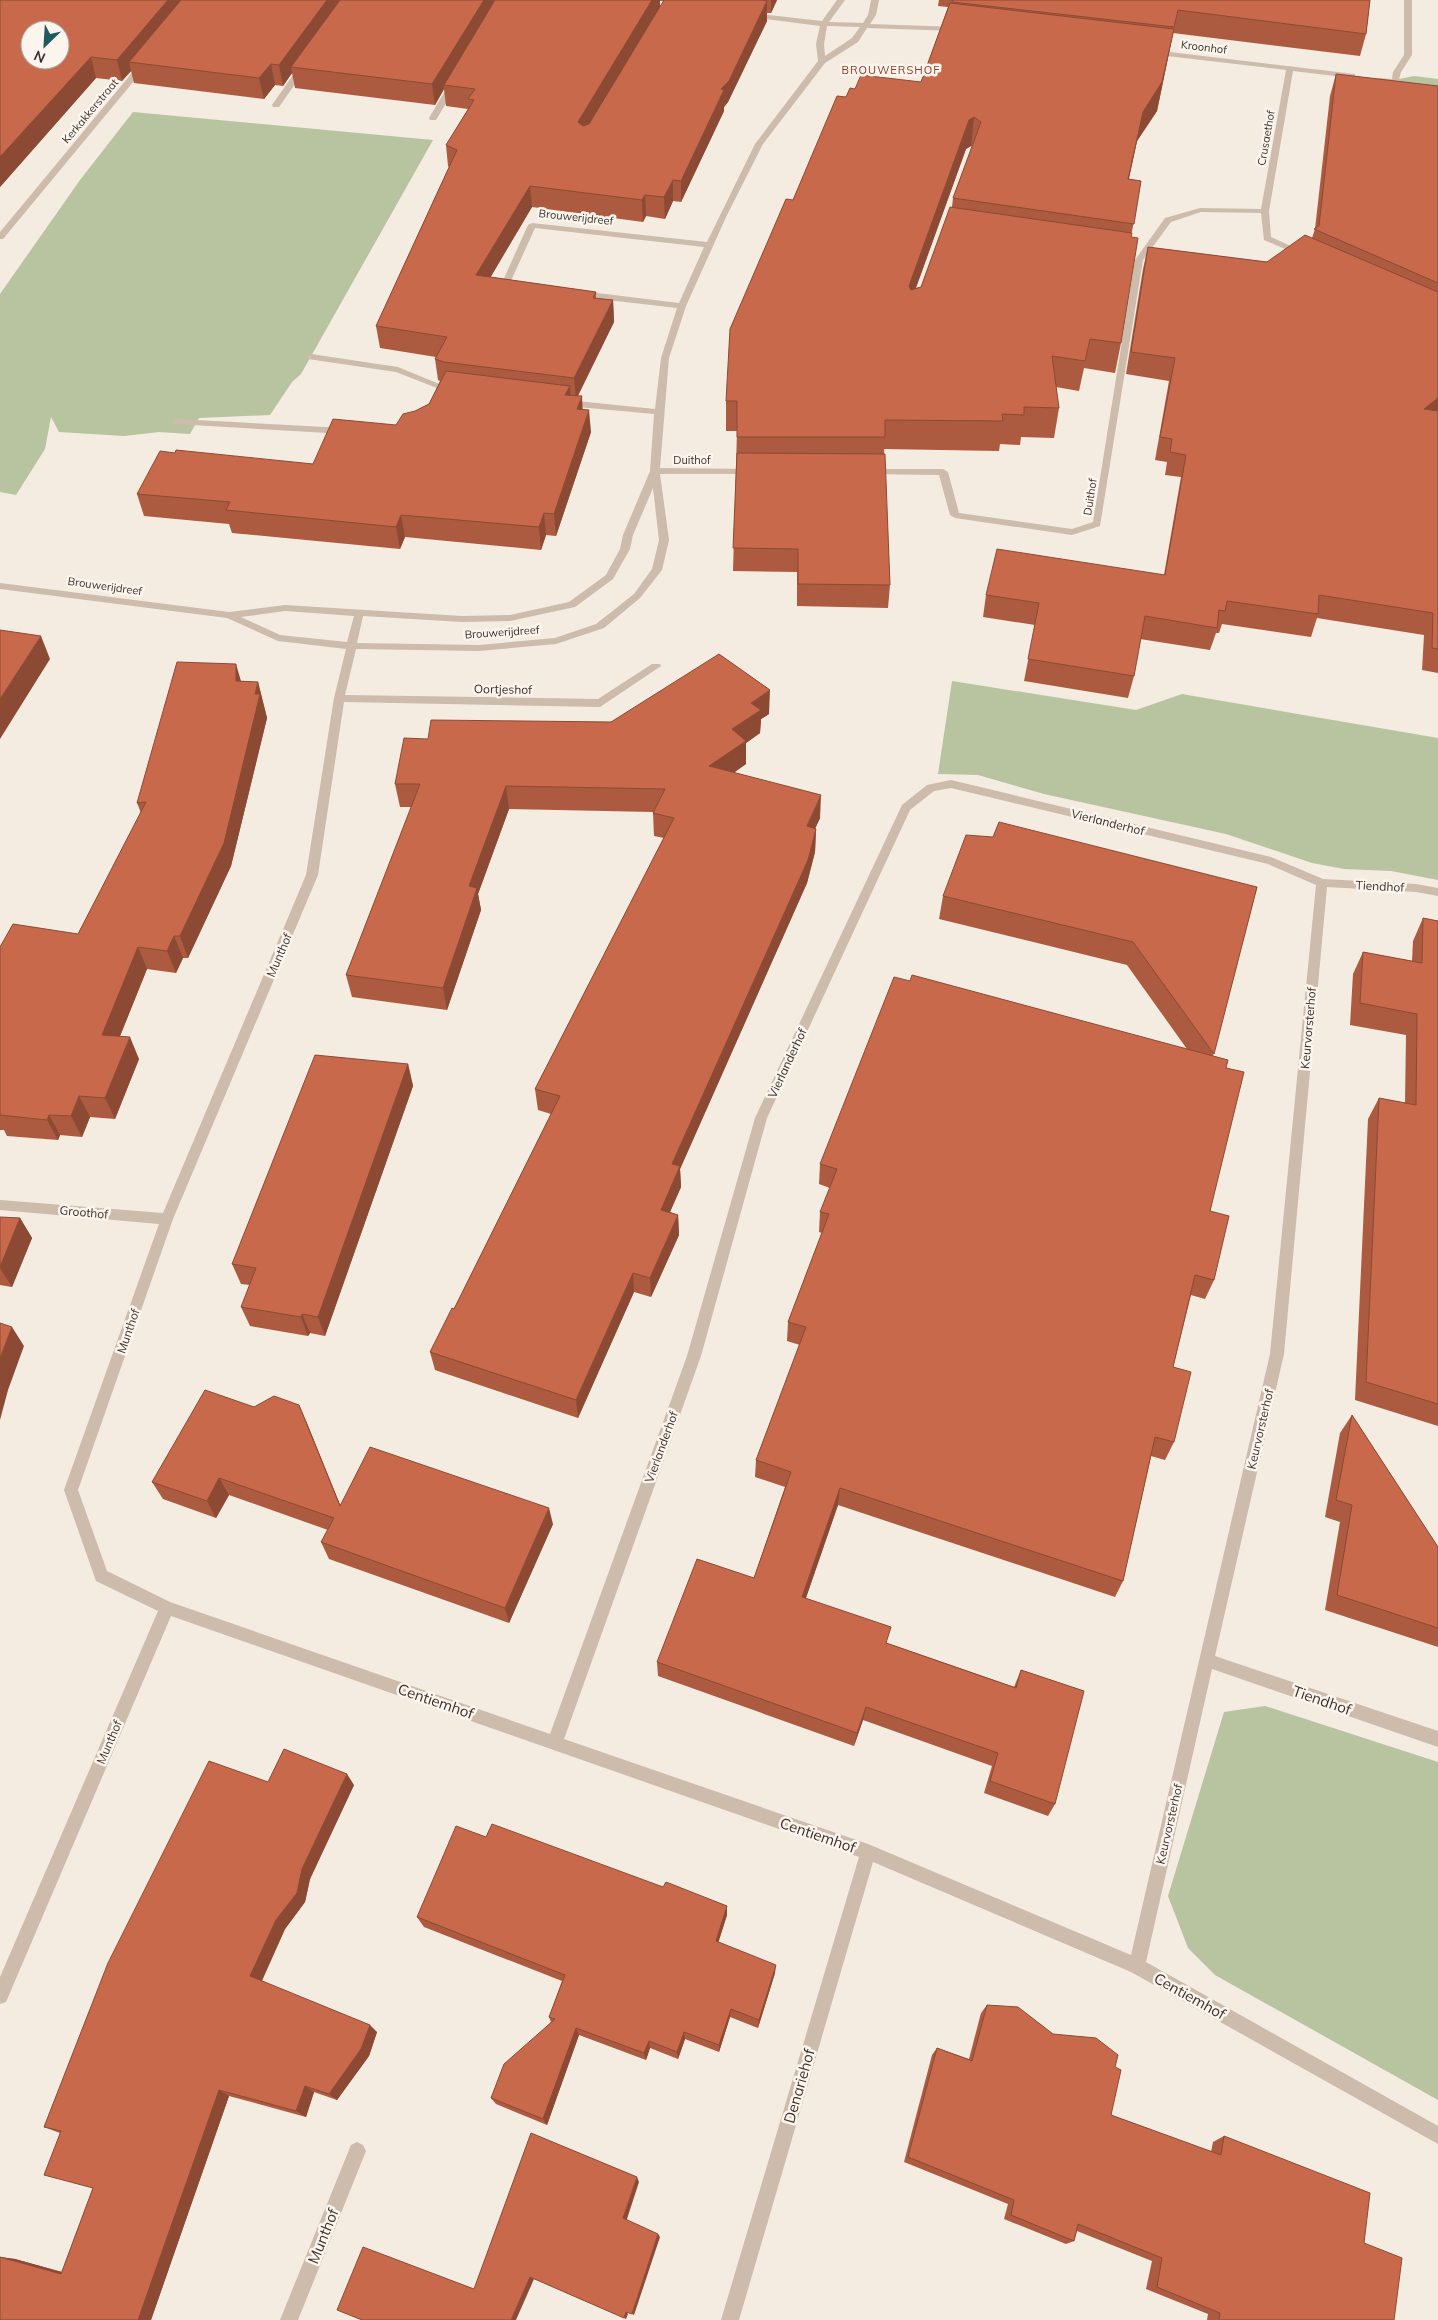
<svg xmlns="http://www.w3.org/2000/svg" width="1438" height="2320" font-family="Mulish,sans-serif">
  <rect width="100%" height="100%" fill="#f4ebe1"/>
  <path fill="#b8c4a0" d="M 1414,76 L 1438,79 L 1438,95 L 1389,81 Z
    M 133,112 L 433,140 L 301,374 L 292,382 L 270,415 L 199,418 L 190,434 L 159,432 L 124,436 L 59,432 L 51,417 L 45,449 L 16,495 L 0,492 L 0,294 L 80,180 Z
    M 952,681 L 1136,710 L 1182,694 L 1438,738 L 1438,880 L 1391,871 L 1344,869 L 1312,863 L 1226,834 L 1044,794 L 978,775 L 938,774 Z
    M 1265,1706 L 1438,1762 L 1438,2100 L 1215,1975 L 1188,1948 L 1168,1896 L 1224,1712 Z"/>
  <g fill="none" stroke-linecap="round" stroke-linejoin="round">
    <path fill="#cdbbac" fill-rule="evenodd" d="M 837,0 L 845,0 L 829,22 L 863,23 L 868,15 L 871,0 L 879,0 L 876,15 L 870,24 L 957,27 L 961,29 L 957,31 L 867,28 L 858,42 L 825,63 L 763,144 L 727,215 L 686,306 L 669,358 L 660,468 L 753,469 L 756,470 L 756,474 L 660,474 L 669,540 L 662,570 L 640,598 L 604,628 L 556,644 L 479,651 L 356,649 L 345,695 L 598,699 L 652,664 L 660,664 L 661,666 L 600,707 L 344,702 L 318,875 L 173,1219 L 78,1490 L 107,1571 L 170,1602 L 550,1734 L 687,1356 L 755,1118 L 902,805 L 927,785 L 951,780 L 1271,857 L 1323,879 L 1416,884 L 1438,888 L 1438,896 L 1416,892 L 1327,887 L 1284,1354 L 1215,1656 L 1438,1731 L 1438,1747 L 1212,1669 L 1146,1962 L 1438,2126 L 1438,2144 L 1131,1972 L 873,1862 L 739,2320 L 721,2320 L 859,1857 L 171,1616 L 6,2002 L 0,2004 L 0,1977 L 158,1611 L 96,1581 L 64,1490 L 159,1224 L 0,1210 L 0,1200 L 163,1213 L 306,875 L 334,698 L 346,649 L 278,641 L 227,618 L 0,589 L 0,583 L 229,612 L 285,605 L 462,616 L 510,615 L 569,602 L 606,575 L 620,549 L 623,535 L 650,471 L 654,414 L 567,406 L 563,403 L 567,400 L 655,409 L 661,358 L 677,308 L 581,297 L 577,294 L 581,291 L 679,303 L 704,247 L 535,228 L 510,283 L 520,286 L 516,289 L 501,285 L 528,225 L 532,223 L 707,242 L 755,144 L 818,61 L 816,44 L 820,26 L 750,17 L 746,15 L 750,13 L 822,21 ZM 827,26 L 860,27 L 852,38 L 825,56 L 824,44 ZM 653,488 L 659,540 L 652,569 L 634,594 L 596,624 L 555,638 L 479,645 L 357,643 L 363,616 L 462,622 L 510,621 L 575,607 L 613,579 L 630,549 L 633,535 ZM 285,611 L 354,616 L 347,642 L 280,635 L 241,617 ZM 951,788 L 1268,864 L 1316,885 L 1270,1354 L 1131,1955 L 868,1844 L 564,1739 L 701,1356 L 767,1118 L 910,810 L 934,791 Z
      M 1404,0 L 1412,0 L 1412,55 L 1401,72 L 1398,83 L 1376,82 L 1375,80 L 1379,78 L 1392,79 L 1393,72 L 1404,55 Z
      M 1153,50 L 1355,74 L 1355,78 L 1352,78 L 1293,71 L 1269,211 L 1271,237 L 1306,253 L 1299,255 L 1264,240 L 1261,213 L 1201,212 L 1171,222 L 1143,260 L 1100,526 L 1072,535 L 955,518 L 950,515 L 939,475 L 867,474 L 867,470 L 870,469 L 943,469 L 948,472 L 959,513 L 1072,529 L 1093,522 L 1135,260 L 1165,218 L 1200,208 L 1261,209 L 1286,70 L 1150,54 L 1150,50 Z
      M 141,62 L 148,64 L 3,239 L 0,239 L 0,232 Z
      M 300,65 L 307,67 L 279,107 L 273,107 L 272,105 Z
      M 451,81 L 458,83 L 436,120 L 430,120 L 429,118 Z
      M 311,354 L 398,367 L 449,388 L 442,390 L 396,372 L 308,359 L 308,355 Z
      M 177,419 L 345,428 L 350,431 L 345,434 L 174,424 L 174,420 Z
      M 357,2142 L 363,2145 L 366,2151 L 298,2320 L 280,2320 L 351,2145 Z"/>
  </g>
  <path fill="#ac5a40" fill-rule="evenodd" d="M 0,0 L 777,0 L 771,13 L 767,13 L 767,21 L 728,102 L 724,107 L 724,111 L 681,202 L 673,201 L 665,219 L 646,216 L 643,222 L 532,207 L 490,277 L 596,292 L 596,298 L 613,300 L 614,322 L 578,396 L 591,432 L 556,536 L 546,535 L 541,550 L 405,537 L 400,549 L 232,533 L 229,524 L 144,516 L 137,494 L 313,464 L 396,425 L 415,411 L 429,404 L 440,381 L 438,380 L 435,359 L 436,357 L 380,348 L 376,326 L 449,167 L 448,166 L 446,145 L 468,109 L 446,106 L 444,89 L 435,105 L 295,88 L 292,73 L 283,86 L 275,85 L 264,99 L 134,83 L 131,71 L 122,81 L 96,78 L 0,187 ZM 660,1 L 664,1 L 660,7 Z
    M 939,0 L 1370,0 L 1366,34 L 1360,56 L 1173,33 L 1157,111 L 1137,141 L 1129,179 L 1141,181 L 1131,237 L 1121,343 L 1115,373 L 1084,368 L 1079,391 L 1056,387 L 1059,408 L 1054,438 L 1021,437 L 1020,445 L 1000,444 L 999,451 L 884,449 L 890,585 L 888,608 L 797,606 L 797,572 L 733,571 L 737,431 L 726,431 L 726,401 L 793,200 L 846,97 L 855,89 L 921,82 L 948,7 L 938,6 ZM 971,146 L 972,147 L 953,198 L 952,207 L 921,287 L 916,288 L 966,149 Z
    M 1336,74 L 1438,86 L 1438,673 L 1422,670 L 1424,635 L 1317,618 L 1311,637 L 1222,624 L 1219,633 L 1216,633 L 1210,650 L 1140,639 L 1134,676 L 1128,698 L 1024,681 L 1035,625 L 983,617 L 986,595 L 1164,575 L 1181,477 L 1165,475 L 1167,462 L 1155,460 L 1169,381 L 1126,374 L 1143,269 L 1148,247 L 1267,262 L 1312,238 L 1315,229 L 1330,96 Z
    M 241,681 L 258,682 L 267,718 L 231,866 L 188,958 L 183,958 L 176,973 L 147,969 L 120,1036 L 139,1059 L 115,1119 L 90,1117 L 82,1137 L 60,1135 L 58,1140 L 7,1136 L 4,1130 L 0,1130 L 0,947 L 78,934 L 141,813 L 137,803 Z
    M 769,714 L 761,719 L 760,733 L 746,743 L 746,764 L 734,772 L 820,818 L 815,828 L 816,829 L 815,852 L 807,883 L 680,1169 L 681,1187 L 670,1212 L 678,1215 L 679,1235 L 651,1297 L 634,1292 L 578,1418 L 435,1370 L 430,1352 L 454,1309 L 551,1114 L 538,1110 L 535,1089 L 664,838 L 654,836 L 653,813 L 653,812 L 509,809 L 478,894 L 481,910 L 447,1010 L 352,997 L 346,975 L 412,807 L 400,807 L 395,784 L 428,739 L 611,722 Z
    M 1257,887 L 1213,1056 L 1226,1068 L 1210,1211 L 1214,1280 L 1205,1299 L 1191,1295 L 1173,1367 L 1174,1442 L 1165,1460 L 1151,1456 L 1123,1581 L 1115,1597 L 838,1505 L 806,1598 L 887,1643 L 1014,1687 L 1021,1670 L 1055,1804 L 1048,1816 L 984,1793 L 992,1766 L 863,1720 L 854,1746 L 658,1676 L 657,1662 L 754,1578 L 785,1487 L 755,1477 L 756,1460 L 800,1345 L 787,1341 L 788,1322 L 822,1233 L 819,1232 L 820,1212 L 830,1188 L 819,1184 L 820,1164 L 1187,1049 L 1127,965 L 939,919 L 943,896 Z
    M 1423,918 L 1438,921 L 1438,1426 L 1355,1400 L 1368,1119 L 1379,1098 L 1405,1103 L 1406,1035 L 1350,1025 L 1353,974 L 1363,952 L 1412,961 L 1413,941 Z
    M 408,1064 L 413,1086 L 325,1336 L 310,1333 L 308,1336 L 250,1326 L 241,1307 L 250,1285 L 241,1284 L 232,1264 Z
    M 0,1217 L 20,1218 L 32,1238 L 12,1287 L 0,1285 Z
    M 299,1405 L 340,1505 L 553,1524 L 509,1623 L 329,1559 L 321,1542 L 328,1530 L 229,1495 L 216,1518 L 163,1499 L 152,1482 L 254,1407 Z
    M 1352,1415 L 1438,1547 L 1438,1647 L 1325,1610 L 1340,1522 L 1325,1517 L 1340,1433 Z
    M 268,1782 L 354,1785 L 310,1879 L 305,1902 L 285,1929 L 262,1981 L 377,2032 L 369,2056 L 337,2100 L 314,2092 L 306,2117 L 229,2096 L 151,2320 L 0,2320 L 0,2257 L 15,2259 L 62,2272 L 93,2188 L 60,2133 L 44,2127 Z
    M 486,1837 L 727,1906 L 727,1915 L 718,1942 L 775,1973 L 758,2028 L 730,2017 L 719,2052 L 685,2039 L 678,2059 L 650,2048 L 646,2060 L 579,2035 L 547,2125 L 496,2104 L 491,2098 L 551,2022 L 549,2017 L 562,1981 L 424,1927 L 417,1917 Z
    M 987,2005 L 1053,2034 L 1115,2067 L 1111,2115 L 1211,2152 L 1213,2142 L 1224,2136 L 1364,2243 L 1394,2320 L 1207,2320 L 1208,2314 L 1146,2289 L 1152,2261 L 1077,2231 L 1074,2241 L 1066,2244 L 1004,2219 L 1008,2204 L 904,2162 L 932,2055 L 937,2048 L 969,2059 L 981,2013 Z"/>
  <path fill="#8c4a34" d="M 168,0 L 190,0 L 129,62 L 131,71 L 122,81 L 117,60 Z
    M 327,0 L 346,0 L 291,67 L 292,73 L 283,86 L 279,65 Z
    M 484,0 L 499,0 L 444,85 L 444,89 L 435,105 L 432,84 Z
    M 652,0 L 660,0 L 660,8 L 579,143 L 578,122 Z
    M 771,0 L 777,0 L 771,13 Z
    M 767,1 L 767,21 L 728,102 L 724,107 L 724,111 L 681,202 L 681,181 L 721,89 Z
    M 1174,29 L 1157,111 L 1137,141 L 1122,208 L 1128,179 L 1143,112 Z
    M 91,57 L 96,78 L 0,187 L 0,157 Z
    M 271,64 L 275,85 L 264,99 L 259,78 Z
    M 974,117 L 971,146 L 966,149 L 906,315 L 909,286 L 969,120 Z
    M 673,180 L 673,201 L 665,219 L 664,197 Z
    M 530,186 L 532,207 L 479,297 L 476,275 Z
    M 645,195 L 646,216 L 643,222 L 642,200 Z
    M 613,300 L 614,322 L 576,399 L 574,378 Z
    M 570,386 L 571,408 L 565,395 Z
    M 582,396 L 583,418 L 577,409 Z
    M 1438,398 L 1438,414 L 1424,409 Z
    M 589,410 L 591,432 L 556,536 L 554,514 Z
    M 544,513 L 546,535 L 541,550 L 539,527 Z
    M 401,515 L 405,537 L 400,549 L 396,527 Z
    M 41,636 L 50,659 L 0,739 L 0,699 Z
    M 236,664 L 243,688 L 236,681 Z
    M 258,682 L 267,718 L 231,866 L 188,958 L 180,936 L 255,694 Z
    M 770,690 L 769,714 L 761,719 L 760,733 L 746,743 L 746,764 L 710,790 L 709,766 L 732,729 L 751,703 Z
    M 506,786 L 509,809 L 478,894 L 481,910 L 447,1010 L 443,988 L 469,886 Z
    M 821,795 L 820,818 L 806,849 L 807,826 Z
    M 816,829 L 815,852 L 807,883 L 680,1169 L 681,1187 L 662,1230 L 661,1210 L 672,1164 Z
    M 174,936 L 183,958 L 176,973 L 167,951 Z
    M 138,947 L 147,969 L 112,1056 L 102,1035 Z
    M 130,1037 L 139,1059 L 115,1119 L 105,1098 Z
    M 408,1064 L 413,1086 L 325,1336 L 318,1317 Z
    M 79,1096 L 90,1117 L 82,1137 L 71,1116 Z
    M 49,1115 L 60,1135 L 58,1140 L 47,1120 Z
    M 678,1215 L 679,1235 L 651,1297 L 650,1278 Z
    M 20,1218 L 32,1238 L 12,1287 L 0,1268 L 0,1267 Z
    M 633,1273 L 634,1292 L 578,1418 L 576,1400 Z
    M 302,1314 L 310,1333 L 308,1336 L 301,1317 Z
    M 12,1327 L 24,1346 L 8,1390 L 0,1420 L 0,1358 Z
    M 299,1405 L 307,1423 L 347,1522 L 340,1506 Z
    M 219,1478 L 229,1495 L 216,1518 L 207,1501 Z
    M 840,1488 L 838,1505 L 801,1612 L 802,1597 Z
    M 549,1508 L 553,1524 L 509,1623 L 505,1608 Z
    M 866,1707 L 863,1720 L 854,1746 L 857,1733 Z
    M 347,1774 L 354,1785 L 310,1879 L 305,1902 L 285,1929 L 260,1984 L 250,1976 L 276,1920 L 302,1869 Z
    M 727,1906 L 727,1915 L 716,1950 L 716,1941 Z
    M 776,1965 L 775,1973 L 758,2028 L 759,2020 Z
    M 731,2009 L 730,2017 L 719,2052 L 719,2045 Z
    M 370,2025 L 377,2032 L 369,2056 L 337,2100 L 329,2094 Z
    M 576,2028 L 579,2035 L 547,2125 L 543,2119 Z
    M 684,2032 L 685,2039 L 678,2059 L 677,2052 Z
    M 649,2041 L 650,2048 L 646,2060 L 644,2053 Z
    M 305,2086 L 314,2092 L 306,2117 L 296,2111 Z
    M 219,2090 L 229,2096 L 151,2320 L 138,2320 Z
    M 637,2177 L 639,2182 L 626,2222 L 623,2218 Z
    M 658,2234 L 660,2237 L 634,2315 L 632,2314 Z
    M 0,2257 L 15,2259 L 76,2276 L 61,2274 Z
    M 530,2277 L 534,2279 L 516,2320 L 511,2320 Z
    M 626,2312 L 628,2314 L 626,2319 L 624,2318 Z"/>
  <path fill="#c8694b" stroke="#8c4a34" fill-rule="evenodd" d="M 0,0 L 168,0 L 117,60 L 91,57 L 0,157 ZM 30,30 L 60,30 L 60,60 L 30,60 Z
    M 181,0 L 327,0 L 279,65 L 271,64 L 259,78 L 129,62 Z
    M 340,0 L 484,0 L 432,84 L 291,67 Z
    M 495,0 L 652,0 L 578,122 L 583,126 L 589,124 L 664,0 L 761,0 L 767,1 L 729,81 L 721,89 L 724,90 L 681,181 L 673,180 L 664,197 L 645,195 L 642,200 L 530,186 L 476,275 L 596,292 L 593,298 L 613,300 L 574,378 L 444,362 L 435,359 L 447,337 L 376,326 L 457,150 L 446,145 L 474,100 L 468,99 L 475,89 L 444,85 Z
    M 952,0 L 1370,0 L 1366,34 L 1178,10 L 1174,27 L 952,2 Z
    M 950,3 L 1174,29 L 1162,82 L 1143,112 L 1128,179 L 1141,181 L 1134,224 L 953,198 L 981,122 L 974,117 L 969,120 L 909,286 L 911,290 L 921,287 L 950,207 L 1132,233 L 1131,237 L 1138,238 L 1121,343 L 1090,339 L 1085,361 L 1052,356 L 1059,408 L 1024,407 L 1024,415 L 1002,414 L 1003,421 L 885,420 L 885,437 L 737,437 L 737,401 L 726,401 L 730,329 L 786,199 L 793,200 L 837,96 L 846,97 L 850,88 L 855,89 L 861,75 L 921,82 Z
    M 1336,74 L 1438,86 L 1438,283 L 1314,229 L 1319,226 Z
    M 1305,235 L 1438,292 L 1438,398 L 1424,409 L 1438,411 L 1438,649 L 1432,648 L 1433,613 L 1319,595 L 1318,614 L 1227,601 L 1225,611 L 1219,610 L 1217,628 L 1145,616 L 1134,676 L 1028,659 L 1039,603 L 986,595 L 997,549 L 1165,575 L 1186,455 L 1170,452 L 1172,439 L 1160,437 L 1175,358 L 1131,352 L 1148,247 L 1267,262 Z
    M 446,371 L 570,386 L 565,395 L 582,396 L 577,409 L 589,410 L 554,514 L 544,513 L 539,527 L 401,515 L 396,527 L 226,510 L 230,502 L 137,494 L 160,451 L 175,453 L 176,450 L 313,464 L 333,419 L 396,425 L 403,414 L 415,411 L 429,404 Z
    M 737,453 L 885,454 L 890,585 L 798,584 L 798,549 L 733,548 Z
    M 0,630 L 41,636 L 0,699 Z
    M 719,654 L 770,690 L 751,703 L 761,710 L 732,729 L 746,741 L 709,766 L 821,795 L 807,826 L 816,829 L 808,860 L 672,1164 L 680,1166 L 661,1210 L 678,1215 L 650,1278 L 633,1273 L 576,1400 L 430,1352 L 452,1308 L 454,1309 L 560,1096 L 535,1089 L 674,818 L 653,813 L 665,789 L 506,786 L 469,886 L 477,888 L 443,988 L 346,975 L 420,784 L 395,784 L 404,738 L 428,739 L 431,720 L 611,722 Z
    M 177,662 L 236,664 L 236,681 L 258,682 L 255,694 L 260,694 L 224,843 L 180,936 L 174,936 L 167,951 L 138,947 L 102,1035 L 130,1037 L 105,1098 L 79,1096 L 71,1116 L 49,1115 L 47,1120 L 0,1115 L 0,947 L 13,924 L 78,934 L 146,802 L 137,803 Z
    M 999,822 L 1257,887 L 1214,1054 L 1133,942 L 943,896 L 966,835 L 993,837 Z
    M 1423,918 L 1438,921 L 1438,1404 L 1366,1382 L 1379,1098 L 1416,1105 L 1417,1014 L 1360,1003 L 1363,952 L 1422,963 Z
    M 912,975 L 1228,1060 L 1226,1068 L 1244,1072 L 1210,1211 L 1229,1216 L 1221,1250 L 1214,1280 L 1195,1275 L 1173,1367 L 1191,1372 L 1174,1442 L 1155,1437 L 1123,1581 L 840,1488 L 802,1597 L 891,1627 L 886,1643 L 1016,1688 L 1021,1670 L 1084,1691 L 1055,1804 L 990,1781 L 998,1753 L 866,1707 L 857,1733 L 657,1662 L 697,1559 L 754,1578 L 791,1472 L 756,1460 L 806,1327 L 788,1322 L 829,1214 L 820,1212 L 837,1169 L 820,1164 L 894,977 L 910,981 Z
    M 315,1055 L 408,1064 L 318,1317 L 302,1314 L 301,1317 L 241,1307 L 256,1268 L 232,1264 Z
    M 0,1217 L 20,1218 L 0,1267 Z
    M 0,1323 L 12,1327 L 0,1358 Z
    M 205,1390 L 254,1407 L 274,1396 L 299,1405 L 340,1506 L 370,1447 L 549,1508 L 505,1608 L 321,1542 L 334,1518 L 219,1478 L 207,1501 L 152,1482 Z
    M 1352,1415 L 1438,1547 L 1438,1628 L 1337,1595 L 1352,1505 L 1336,1500 Z
    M 284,1749 L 347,1774 L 302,1869 L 297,1893 L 276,1920 L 250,1976 L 370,2025 L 361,2049 L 329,2094 L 305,2086 L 296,2111 L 219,2090 L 138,2320 L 0,2320 L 0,2257 L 61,2274 L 93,2188 L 44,2175 L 61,2131 L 44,2127 L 108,1963 L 209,1761 L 268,1782 Z
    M 492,1824 L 663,1887 L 666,1882 L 727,1906 L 716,1941 L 776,1965 L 759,2020 L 731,2009 L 719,2045 L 684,2032 L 677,2052 L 649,2041 L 644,2053 L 576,2028 L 543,2119 L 491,2098 L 504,2064 L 555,2019 L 549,2017 L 565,1975 L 417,1917 L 456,1826 L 486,1837 Z
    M 987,2005 L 1018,2007 L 1053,2034 L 1096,2038 L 1118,2055 L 1115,2067 L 1121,2070 L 1111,2115 L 1221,2155 L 1224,2136 L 1370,2193 L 1364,2243 L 1402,2258 L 1394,2320 L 1219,2320 L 1220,2313 L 1157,2287 L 1162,2258 L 1078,2224 L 1074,2241 L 1011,2215 L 1014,2200 L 908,2157 L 937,2048 L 972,2061 Z
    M 531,2133 L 637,2177 L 623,2218 L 658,2234 L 632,2314 L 626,2312 L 624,2318 L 530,2277 L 511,2320 L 362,2320 L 337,2310 L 363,2247 L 474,2289 Z"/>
  <g text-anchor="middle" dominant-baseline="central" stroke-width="5" stroke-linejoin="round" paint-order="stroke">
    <g font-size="11" fill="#3b302b" stroke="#fbf5ee">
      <text transform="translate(1204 47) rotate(7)">Kroonhof</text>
      <text transform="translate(90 111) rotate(-50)">Kerkakkerstraat</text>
      <text transform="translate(1266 138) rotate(-80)">Crusaethof</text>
      <text transform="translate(576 217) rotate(6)">Brouwerijdreef</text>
      <text x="692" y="460">Duithof</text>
      <text transform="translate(1090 497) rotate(-81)">Duithof</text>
      <text transform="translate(105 586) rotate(8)">Brouwerijdreef</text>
      <text transform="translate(502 632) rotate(-4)">Brouwerijdreef</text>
    </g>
    <g font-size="11" letter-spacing="1" fill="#8c3b22" stroke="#fbf5ee">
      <text x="891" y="70">BROUWERSHOF</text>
    </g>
    <g font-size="12" fill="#3b302b" stroke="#fbf5ee">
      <text transform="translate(503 689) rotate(1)">Oortjeshof</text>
      <text transform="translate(1108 822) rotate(14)">Vierlanderhof</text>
      <text transform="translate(1380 886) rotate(3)">Tiendhof</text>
      <text transform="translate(279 955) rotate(-67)">Munthof</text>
      <text transform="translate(1308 1028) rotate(-85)">Keurvorsterhof</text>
      <text transform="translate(787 1063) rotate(-65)">Vierlanderhof</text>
      <text transform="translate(84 1212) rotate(5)">Groothof</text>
      <text transform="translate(128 1331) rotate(-71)">Munthof</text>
      <text transform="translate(1260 1429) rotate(-77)">Keurvorsterhof</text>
      <text transform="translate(661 1447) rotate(-70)">Vierlanderhof</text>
      <text transform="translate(109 1742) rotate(-67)">Munthof</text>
      <text transform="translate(1169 1824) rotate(-77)">Keurvorsterhof</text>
    </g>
    <g font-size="15" fill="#3b302b" stroke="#fbf5ee">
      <text transform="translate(1322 1700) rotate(19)">Tiendhof</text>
      <text transform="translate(436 1701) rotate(19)">Centiemhof</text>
      <text transform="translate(818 1835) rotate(19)">Centiemhof</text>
      <text transform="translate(1190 1996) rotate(29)">Centiemhof</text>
      <text transform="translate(799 2086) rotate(-74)">Denariehof</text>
      <text transform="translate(323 2236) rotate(-68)">Munthof</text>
    </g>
  </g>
  <g transform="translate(45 45) rotate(205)"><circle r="24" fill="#fbf5ee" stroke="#aea6a0"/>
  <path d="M0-4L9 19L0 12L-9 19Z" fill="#1f5a5e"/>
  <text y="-8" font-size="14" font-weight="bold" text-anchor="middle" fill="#3b302b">N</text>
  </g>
</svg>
